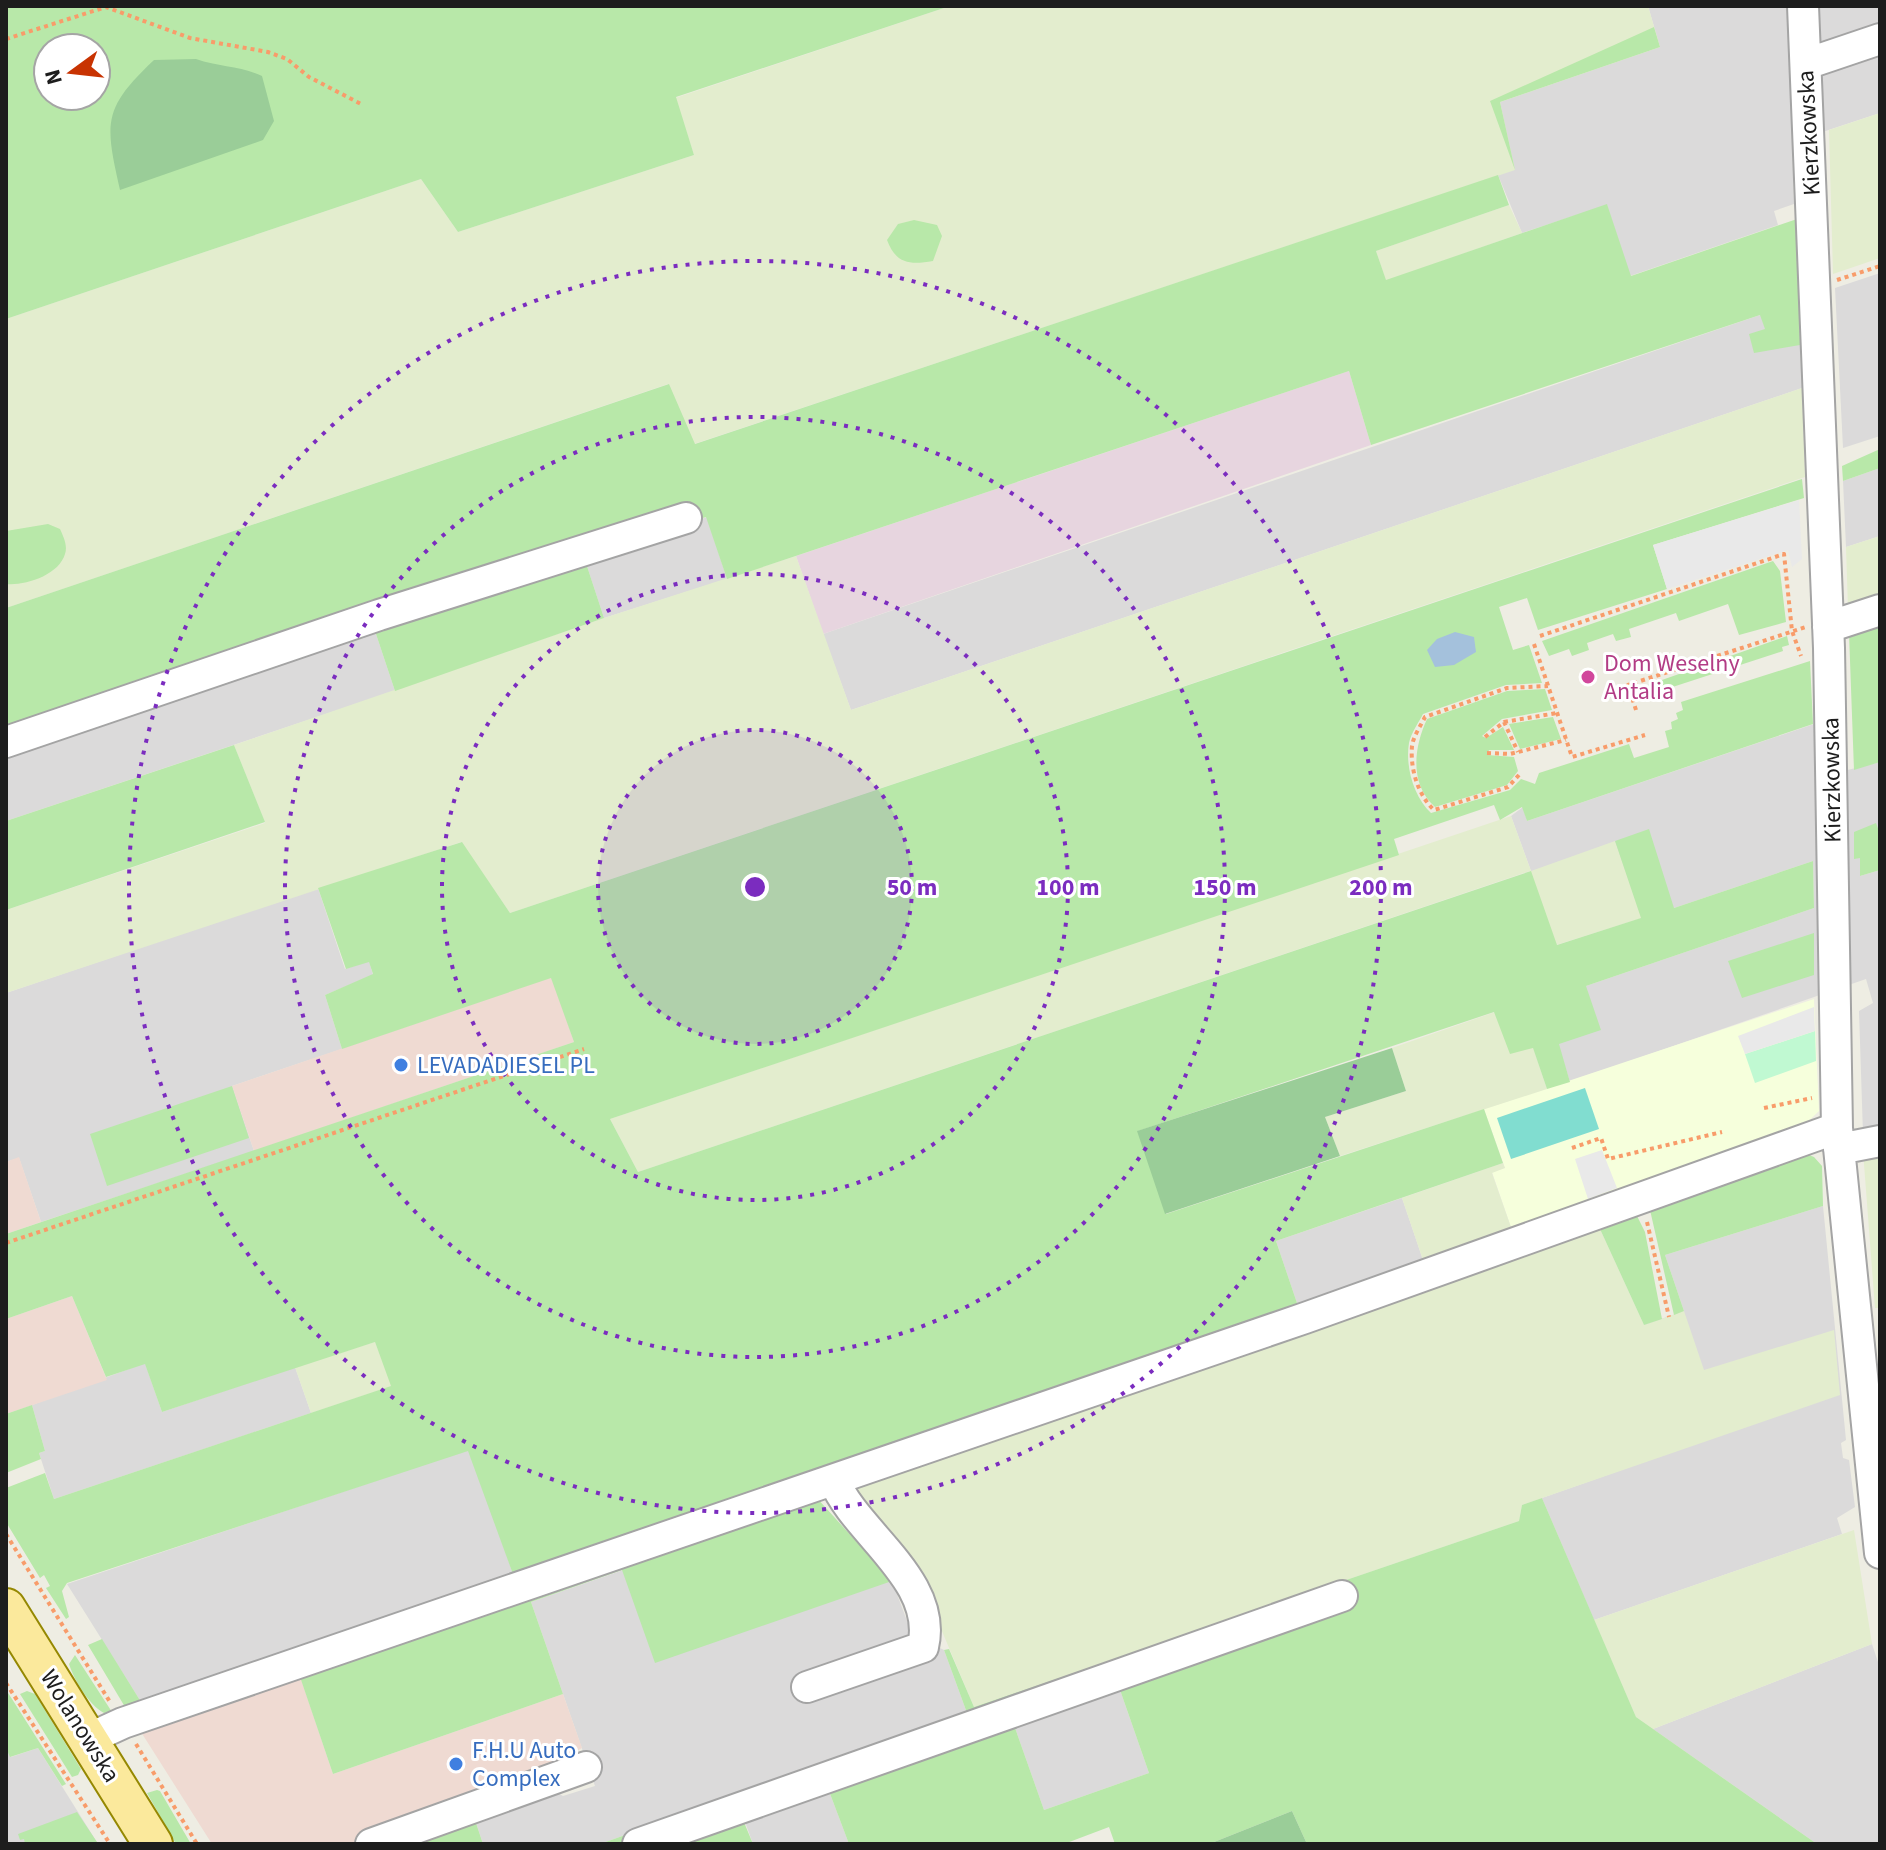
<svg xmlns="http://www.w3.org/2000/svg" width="1886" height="1850" font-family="'Source Sans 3',sans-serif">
  <rect width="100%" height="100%" fill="#eeede3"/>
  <path fill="#dbdada" d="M 1648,6 L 1880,6 L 1880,113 L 1792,142 L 1794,204 L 1774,211 L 1778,225 L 1630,276 L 1607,205 L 1522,233 L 1498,175 L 1514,169 L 1500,102 L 1660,47 Z
    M 1880,273 L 1880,436 L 1843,448 L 1835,288 Z
    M 1798,302 L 1802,388 L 851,710 L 823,634 Z
    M 1880,468 L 1880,536 L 1846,547 L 1843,481 Z
    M 707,517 L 727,579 L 604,618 L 584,557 Z
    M 375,631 L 395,691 L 6,821 L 6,755 Z
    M 1817,723 L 1819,777 L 1880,762 L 1880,850 L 1860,876 L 1880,870 L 1880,1131 L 1863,1134 L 1859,1011 L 1873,1003 L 1866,979 L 1570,1082 L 1558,1044 L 1586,986 L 1814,908 L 1813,861 L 1674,908 L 1531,871 L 1511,816 L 1523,807 L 1527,821 Z
    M 318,888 L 345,969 L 369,961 L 373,975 L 325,995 L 342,1049 L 232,1086 L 254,1151 L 41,1222 L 19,1158 L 6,1162 L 6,993 Z
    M 1402,1198 L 1424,1263 L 1298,1306 L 1276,1241 Z
    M 1823,1206 L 1846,1440 L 1841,1443 L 1843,1458 L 1849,1460 L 1855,1507 L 1837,1518 L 1842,1534 L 1594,1620 L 1542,1498 L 1695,1444 L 1644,1325 L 1684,1311 L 1665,1255 Z
    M 730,1362 L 491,1509 L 514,1577 L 141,1702 L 67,1584 Z
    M 145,1363 L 162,1412 L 295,1367 L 311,1413 L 54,1499 L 39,1453 L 45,1451 L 32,1405 Z
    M 623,1570 L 892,1581 L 912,1634 L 944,1650 L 967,1713 L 600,1844 L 483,1844 L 475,1820 L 556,1792 L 563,1796 L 595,1786 L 531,1602 Z
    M 1872,1644 L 1880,1668 L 1880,1844 L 1817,1844 L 1653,1729 Z
    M 1119,1687 L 1149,1773 L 1044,1810 L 1014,1725 Z
    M 6,1748 L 11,1757 L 38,1748 L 98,1844 L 6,1844 Z
    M 829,1791 L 849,1844 L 753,1844 L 745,1822 Z"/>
  <path fill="#efdad2" d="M 552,977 L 574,1042 L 254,1151 L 232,1086 Z
    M 19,1157 L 41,1222 L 6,1234 L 6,1162 Z
    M 72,1296 L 107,1380 L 6,1414 L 6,1319 Z
    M 301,1679 L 333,1774 L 563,1694 L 582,1748 L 402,1844 L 212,1844 L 141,1732 Z"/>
  <path fill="#e7d5df" d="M 1349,371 L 1371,445 L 823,634 L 796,556 Z"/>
  <path fill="#f6ffdc" d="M 1814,999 L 1819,1111 L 1792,1137 L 1513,1233 L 1492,1172 L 1505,1168 L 1484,1109 Z"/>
  <path fill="#e3edce" d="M 950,6 L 1648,6 L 1660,47 L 1500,102 L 1515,170 L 694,444 L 668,384 L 6,608 L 6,319 L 421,179 L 458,232 L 694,155 L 675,98 Z
    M 1880,113 L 1880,258 L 1833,274 L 1829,130 Z
    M 1509,205 L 1522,233 L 1386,281 L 1376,251 Z
    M 1802,388 L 1805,477 L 510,913 L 461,842 L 6,993 L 6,910 L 265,823 L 234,745 L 604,618 L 796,556 L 851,710 Z
    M 1880,536 L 1880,599 L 1848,609 L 1846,547 Z
    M 1511,816 L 1531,871 L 1615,841 L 1642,918 L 1556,945 L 1530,871 L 638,1172 L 610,1119 Z
    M 1495,1012 L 1533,1047 L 1547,1089 L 1340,1156 L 1325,1117 L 1406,1091 L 1392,1048 Z
    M 1880,1148 L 1880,1308 L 1875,1308 L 1863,1151 Z
    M 1503,1163 L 1505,1168 L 1492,1173 L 1513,1233 L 1424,1263 L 1402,1198 Z
    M 1600,1229 L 1644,1325 L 1684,1311 L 1704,1370 L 1834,1330 L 1840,1395 L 1522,1505 L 1519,1521 L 974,1707 L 917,1572 L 853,1504 L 859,1488 Z
    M 375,1342 L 392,1386 L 311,1413 L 295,1367 Z
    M 1854,1530 L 1872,1644 L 1653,1729 L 1636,1717 L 1594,1620 Z"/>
  <path fill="#b8e8a9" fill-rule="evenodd" d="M 6,6 L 950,6 L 676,97 L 694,155 L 458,232 L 421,179 L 6,319 ZM 48,48 L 96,48 L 96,96 L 48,96 Z
    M 1654,27 L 1660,47 L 1500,102 L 1515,170 L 1490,101 Z
    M 1498,175 L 1509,205 L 1376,251 L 1386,280 L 1607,204 L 1631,276 L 1797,219 L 1800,345 L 1754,353 L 1749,334 L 1765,329 L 1760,315 L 1371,445 L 1349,371 L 727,579 L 706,517 L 6,728 L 6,608 L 669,384 L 695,444 Z
    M 914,220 L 937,225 L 942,236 L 933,261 C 910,265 896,264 887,240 L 898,224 Z
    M 1880,449 L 1880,468 L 1843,481 L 1842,466 Z
    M 1802,479 L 1804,498 L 1653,545 L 1667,589 L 1538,630 L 1527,598 L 1499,607 L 1513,650 L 1529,645 L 1542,683 L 1506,685 L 1423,714 C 1419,722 1411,733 1409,743 C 1405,767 1414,797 1431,813 L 1510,790 L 1521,779 L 1535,784 L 1539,773 L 1629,744 L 1634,758 L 1669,747 L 1665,731 L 1672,729 L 1671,722 L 1678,719 L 1676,713 L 1683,710 L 1681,702 L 1810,661 L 1813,724 L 1527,821 L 1522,807 L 1500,820 L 1494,805 L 1394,839 L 1399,855 L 610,1119 L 638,1172 L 1531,871 L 1557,945 L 1641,918 L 1615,841 L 1649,829 L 1674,908 L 1813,861 L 1814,908 L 1586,986 L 1601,1030 L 1559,1044 L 1570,1082 L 1547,1089 L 1533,1048 L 1510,1054 L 1494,1012 L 1138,1131 L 1166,1214 L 1484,1109 L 1503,1163 L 1276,1241 L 1298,1306 L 514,1577 L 468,1451 L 67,1583 L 62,1591 L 69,1617 L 66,1619 L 46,1588 L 50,1586 L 44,1575 L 40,1578 L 6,1522 L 6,1488 L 45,1473 L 54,1499 L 391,1386 L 375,1342 L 162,1412 L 145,1364 L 106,1377 L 72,1296 L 6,1319 L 6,1234 L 574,1042 L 551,978 L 342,1049 L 325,995 L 373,974 L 369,962 L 346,969 L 318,888 L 462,842 L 510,913 Z
    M 48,524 L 60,529 C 63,536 68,545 65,554 C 59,575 25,586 6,584 L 6,531 Z
    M 584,557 L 604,618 L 395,691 L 375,631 Z
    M 1773,561 L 1780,571 L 1786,622 L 1739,635 L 1728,604 L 1679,621 L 1676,613 L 1629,629 L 1631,637 L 1616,641 L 1613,634 L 1587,643 L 1589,650 L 1572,656 L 1569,649 L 1549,656 L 1542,641 Z
    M 1880,622 L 1880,762 L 1854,770 L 1849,633 Z
    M 1787,636 L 1789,645 L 1782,647 L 1783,651 L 1645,696 L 1642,687 Z
    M 1545,689 L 1552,710 L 1502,719 L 1482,736 L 1486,738 L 1503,727 L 1514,750 L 1489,750 L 1487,755 L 1514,757 L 1518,771 L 1507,785 L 1435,807 C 1409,784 1414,747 1427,719 L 1507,691 Z
    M 1553,717 L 1561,739 L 1520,749 L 1509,724 Z
    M 234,745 L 265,822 L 6,910 L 6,821 Z
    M 1876,823 L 1880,834 L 1880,870 L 1860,876 L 1860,858 L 1854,859 L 1854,832 Z
    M 1814,933 L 1814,975 L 1742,998 L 1728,961 Z
    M 232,1086 L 249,1138 L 107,1186 L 90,1134 Z
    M 1799,1151 L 1814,1157 L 1822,1166 L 1823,1206 L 1665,1255 L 1684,1311 L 1674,1315 L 1650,1210 Z
    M 1635,1212 L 1645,1232 L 1662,1319 L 1644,1325 L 1600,1229 L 859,1488 L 848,1486 Z
    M 32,1405 L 45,1451 L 39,1453 L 41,1459 L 6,1473 L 6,1414 Z
    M 816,1497 L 892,1581 L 655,1663 L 622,1570 L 531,1602 L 563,1694 L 333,1774 L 298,1671 Z
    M 1542,1498 L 1636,1717 L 1817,1844 L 1307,1844 L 1292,1811 L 1209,1844 L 1115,1844 L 1109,1827 L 1064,1844 L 849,1844 L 829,1791 L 1014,1725 L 1044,1810 L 1149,1773 L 1119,1687 L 624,1844 L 600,1844 L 967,1713 L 944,1650 L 949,1649 L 974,1707 L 1519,1521 L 1522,1505 Z
    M 102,1639 L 141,1702 L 125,1707 L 88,1645 Z
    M 75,1655 L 112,1712 L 104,1713 C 89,1705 74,1680 69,1664 Z
    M 27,1691 L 35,1694 L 81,1769 L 78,1775 L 72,1777 L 20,1694 Z
    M 8,1693 L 12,1699 L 66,1784 L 62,1786 L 38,1748 L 10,1757 L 6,1748 Z
    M 157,1790 L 160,1791 L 191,1844 L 176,1844 L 147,1793 Z
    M 77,1812 L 97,1842 L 25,1844 L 24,1839 L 20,1840 L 18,1834 Z
    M 741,1815 L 753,1844 L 666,1844 Z
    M 475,1820 L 483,1844 L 409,1844 Z"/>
  <path fill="#9acd98" d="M 196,59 C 219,67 241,66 262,76 L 274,121 L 263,140 L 120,190 C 105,123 102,109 154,60 Z
    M 1392,1048 L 1406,1091 L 1325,1117 L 1340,1156 L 1165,1214 L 1137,1131 Z
    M 1292,1811 L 1307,1844 L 1209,1844 Z"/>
  <path fill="#c0f9d2" d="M 1815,1031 L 1816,1061 L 1755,1083 L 1745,1054 Z"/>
  <path fill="#81ddd0" d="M 1585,1088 L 1599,1129 L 1511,1159 L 1497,1118 Z"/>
  <path fill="#e9e9e9" d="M 1799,500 L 1802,559 L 1792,567 L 1788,550 L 1667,589 L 1653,545 Z
    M 1814,1007 L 1815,1031 L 1745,1054 L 1738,1036 Z
    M 1602,1150 L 1617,1188 L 1588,1199 L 1575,1159 Z"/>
  <path fill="#a4c1dc" d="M 1455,632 L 1474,637 L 1476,652 L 1454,665 L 1435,667 L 1427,650 L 1437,639 Z"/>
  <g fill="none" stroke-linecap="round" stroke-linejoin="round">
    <defs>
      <path id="minor" d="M 1803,6 L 1829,648 L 1837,1128 L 1880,1553
        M 1806,64 L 1880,39
        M 1828,627 L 1880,610
        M 6,742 L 379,615 L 686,518
        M 1839,1149 L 1880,1141
        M 807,1687 L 923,1647 C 939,1580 855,1533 834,1480
        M 88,1739 L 123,1723 L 1305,1318 L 1837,1128
        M 371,1844 L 586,1767
        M 638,1844 L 1342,1596"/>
      <path id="major" d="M 6,1608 L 153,1844"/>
    </defs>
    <use href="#minor" stroke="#a4a4a4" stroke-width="34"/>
    <use href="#major" stroke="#958802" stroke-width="42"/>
    <path stroke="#f89c6a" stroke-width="4" stroke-dasharray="4 4" stroke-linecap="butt" d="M 6,39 L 106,7 L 190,38 L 268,52 L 287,59 L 309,77 L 361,104
      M 1837,280 L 1880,266
      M 1540,636 L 1784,554 L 1792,631 L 1801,656
      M 1534,644 L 1572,757 L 1645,735
      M 1636,710 L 1628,685 L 1806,627
      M 1504,722 L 1557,713
      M 1485,737 L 1504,722 L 1518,752
      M 1487,753 L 1510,754 L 1566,740
      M 1519,775 L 1508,787 L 1434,810 C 1418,795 1410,769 1412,746 C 1413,737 1421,725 1425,717 L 1507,688 L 1548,686
      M 1764,1108 L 1812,1098
      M 1572,1148 L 1601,1138 L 1608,1159 L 1722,1132
      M 1647,1222 L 1669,1317
      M 6,1243 L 584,1049
      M 6,1534 L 110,1702
      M 6,1683 L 110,1844
      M 136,1744 L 197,1844"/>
    <use href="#minor" stroke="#fff" stroke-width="30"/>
    <use href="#major" stroke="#fbe99c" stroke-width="38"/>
  </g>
  <circle cx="755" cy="887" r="157" fill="#7b2cbf" fill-opacity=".12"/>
  <g fill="none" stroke="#7b2cbf" stroke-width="4" stroke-dasharray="4 8">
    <circle cx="755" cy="887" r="157"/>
    <circle cx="755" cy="887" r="313"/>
    <circle cx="755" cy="887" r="470"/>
    <circle cx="755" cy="887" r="626"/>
  </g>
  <circle fill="#d1479c" stroke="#fff" stroke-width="3" cx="1588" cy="677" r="8"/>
  <g fill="#3f7fe0" stroke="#fff" stroke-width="3">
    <circle cx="401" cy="1065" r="8"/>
    <circle cx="456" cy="1764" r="8"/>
  </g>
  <g text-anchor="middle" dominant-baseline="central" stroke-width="6" stroke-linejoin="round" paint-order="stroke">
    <g font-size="24" fill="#1d1d1d" stroke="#fff">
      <text transform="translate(1809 133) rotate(-93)">Kierzkowska</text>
      <text transform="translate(1832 780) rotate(-91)">Kierzkowska</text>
      <text transform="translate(80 1726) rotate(58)">Wolanowska</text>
    </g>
    <g font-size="24" fill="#b23c85" stroke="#fff" text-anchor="start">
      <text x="1604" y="663">Dom Weselny<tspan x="1604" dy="28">Antalia</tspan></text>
    </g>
    <g font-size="24" fill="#366cbe" stroke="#fff" text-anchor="start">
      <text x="417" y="1065">LEVADADIESEL PL</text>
      <text x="472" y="1750">F.H.U Auto<tspan x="472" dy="28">Complex</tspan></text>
    </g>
  </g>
  <circle cx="755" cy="887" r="12" fill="#7b2cbf" stroke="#fff" stroke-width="4"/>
  <g font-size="24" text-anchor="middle" font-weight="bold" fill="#7b2cbf" stroke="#fff" stroke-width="6" stroke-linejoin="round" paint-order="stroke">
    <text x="912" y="895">50 m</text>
    <text x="1068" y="895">100 m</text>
    <text x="1225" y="895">150 m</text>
    <text x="1381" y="895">200 m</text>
  </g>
  <rect width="1886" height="1850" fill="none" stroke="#1d1d1d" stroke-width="16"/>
  <g transform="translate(72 72) rotate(255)"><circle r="38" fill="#ffffff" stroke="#a5a5a5" stroke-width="2"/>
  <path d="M0-6L14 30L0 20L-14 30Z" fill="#c83302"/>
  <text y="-12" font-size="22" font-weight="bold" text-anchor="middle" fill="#1d1d1d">N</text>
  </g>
</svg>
